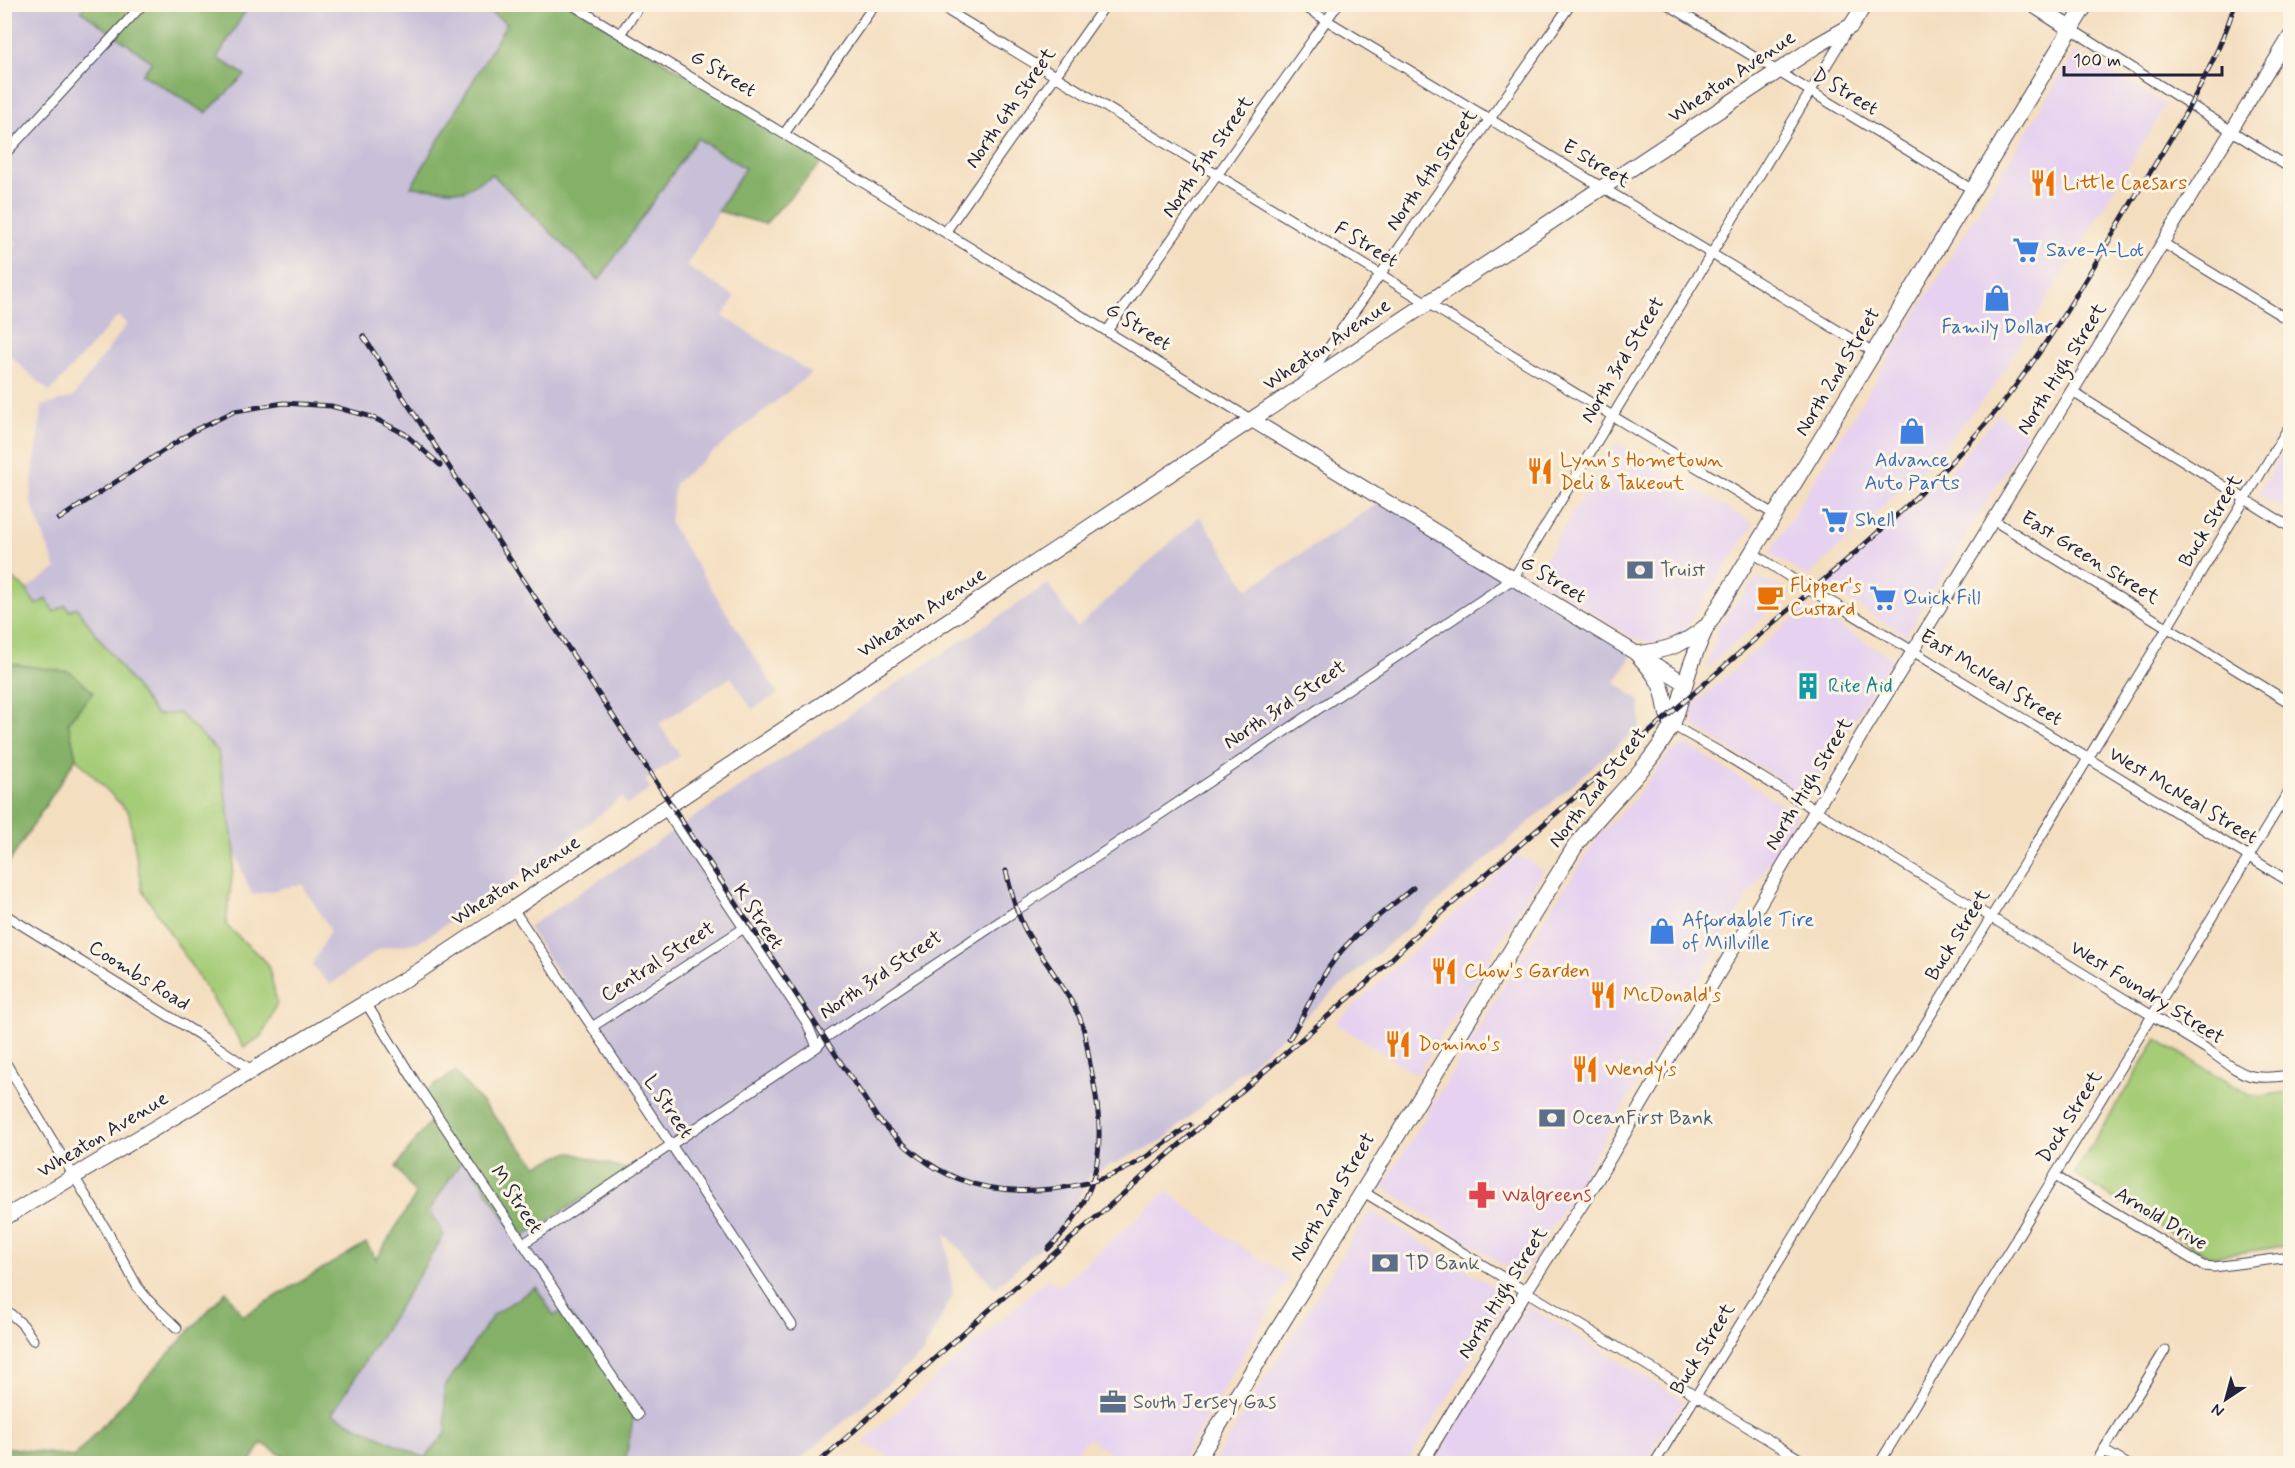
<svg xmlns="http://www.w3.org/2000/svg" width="2295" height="1468" font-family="Mynerve,sans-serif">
  <rect width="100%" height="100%" fill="#fcf5e5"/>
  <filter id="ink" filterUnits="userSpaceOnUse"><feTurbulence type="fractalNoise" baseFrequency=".0167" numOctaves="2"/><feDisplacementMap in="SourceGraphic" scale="12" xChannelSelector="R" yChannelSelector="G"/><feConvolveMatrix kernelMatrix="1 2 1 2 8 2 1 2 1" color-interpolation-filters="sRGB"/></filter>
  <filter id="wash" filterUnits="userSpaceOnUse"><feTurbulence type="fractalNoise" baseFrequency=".008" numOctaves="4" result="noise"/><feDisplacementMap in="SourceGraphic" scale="24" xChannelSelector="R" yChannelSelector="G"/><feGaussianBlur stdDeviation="1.35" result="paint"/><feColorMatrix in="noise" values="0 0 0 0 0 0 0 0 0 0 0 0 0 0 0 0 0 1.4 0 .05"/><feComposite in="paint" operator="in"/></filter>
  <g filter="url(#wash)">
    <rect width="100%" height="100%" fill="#f4dec0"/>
    <path fill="#e6d2f0" d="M 2076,51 L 2166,105 L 1993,388 L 1927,466 L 1807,577 L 1770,553 Z
      M 1998,414 L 2027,435 L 1906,635 L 1824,585 L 1909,511 L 1960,460 Z
      M 2290,441 L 2290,514 L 2258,494 Z
      M 1617,442 L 1754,524 L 1682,634 L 1653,643 L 1633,638 L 1534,576 Z
      M 1758,577 L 1790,593 L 1706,669 L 1719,624 Z
      M 1806,607 L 1892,658 L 1807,796 L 1696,728 L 1691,707 Z
      M 1687,745 L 1797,814 L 1522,1277 L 1383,1187 L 1550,910 L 1600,834 L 1634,800 L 1669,753 Z
      M 1518,855 L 1543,870 L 1417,1075 L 1335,1023 Z
      M 1167,1191 L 1225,1236 L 1289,1277 L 1180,1463 L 1123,1463 L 1088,1438 L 1069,1463 L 900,1463 L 863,1442 L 1048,1278 L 1058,1287 Z
      M 1370,1210 L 1510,1297 L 1407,1463 L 1213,1463 Z
      M 1527,1305 L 1684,1401 L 1645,1463 L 1434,1463 Z"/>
    <path fill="#c8bfd8" d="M 5,5 L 86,5 L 82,12 L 153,62 L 143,73 L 245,76 L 217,58 L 249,5 L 478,5 L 507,23 L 411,187 L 464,191 L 492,174 L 599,280 L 697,138 L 745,168 L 686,266 L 735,297 L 723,316 L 811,373 L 675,483 L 670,523 L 778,694 L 752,709 L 731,677 L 659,724 L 680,756 L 645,780 L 651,789 L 627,805 L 622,797 L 533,867 L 419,942 L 379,949 L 330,985 L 312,965 L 330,930 L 302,884 L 252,895 L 235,853 L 218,750 L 156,715 L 76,607 L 69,611 L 54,612 L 36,605 L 26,589 L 56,569 L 30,500 L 42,406 L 73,397 L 127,324 L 118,316 L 50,392 L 5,351 L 5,257 L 17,243 L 5,233 Z
      M 1383,500 L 1634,652 L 1615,683 L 1640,700 L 1640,726 L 1161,1142 L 1091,1174 L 1065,1225 L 995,1288 L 945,1233 L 953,1294 L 923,1353 L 796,1463 L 625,1463 L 635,1408 L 566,1309 L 444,1388 L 446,1433 L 425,1458 L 332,1414 L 444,1235 L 429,1211 L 464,1156 L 519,1239 L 669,1144 L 528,927 L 1048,584 L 1077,627 L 1200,516 L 1248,589 Z"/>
    <path fill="#a5cc77" stroke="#647759" stroke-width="1.5" d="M 4,572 L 26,589 L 36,605 L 46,599 L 54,612 L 65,605 L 69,611 L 76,607 L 156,715 L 179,713 L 218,751 L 235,853 L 226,925 L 268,964 L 277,1003 L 262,1036 L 244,1047 L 142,890 L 129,813 L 76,758 L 68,722 L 93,692 L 70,672 L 5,663 Z
      M 2157,1039 L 2249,1095 L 2260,1096 L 2290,1092 L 2290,1245 L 2210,1257 L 2074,1174 Z"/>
    <path fill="#84b068" stroke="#536952" stroke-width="1.5" d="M 86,4 L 249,5 L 217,58 L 245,75 L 206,113 L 142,74 L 152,62 L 81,11 Z
      M 478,5 L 572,5 L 825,159 L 765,224 L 718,211 L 745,168 L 697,138 L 599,280 L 492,174 L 464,191 L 411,187 L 507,23 Z
      M 5,663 L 70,672 L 93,692 L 68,722 L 76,758 L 5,869 Z
      M 455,1072 L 537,1165 L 570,1152 L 628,1170 L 519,1239 L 464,1157 L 429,1211 L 444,1235 L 332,1414 L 425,1458 L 446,1433 L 444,1388 L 494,1314 L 536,1287 L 554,1316 L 566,1309 L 635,1408 L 625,1463 L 294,1463 L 262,1443 L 250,1463 L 17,1464 L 5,1449 L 4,1447 L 74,1457 L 226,1291 L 243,1316 L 366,1243 L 376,1259 L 416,1195 L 396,1167 L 436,1113 L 423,1093 Z"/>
  </g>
  <g filter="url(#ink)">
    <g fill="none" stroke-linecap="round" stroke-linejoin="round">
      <defs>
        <path id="minor" d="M 571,4 L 1252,420
          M 937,4 L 1775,515
          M 1300,4 L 1875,353
          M 1667,4 L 1973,190
          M 2071,29 L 2290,168
          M 620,34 L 641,4
          M 784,134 L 875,4
          M 4,155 L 143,4
          M 946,231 L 1106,4
          M 2163,243 L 2290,321
          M 1107,331 L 1338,4
          M 1306,380 L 1571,4
          M 2071,391 L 2290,527
          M 1993,520 L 2290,703
          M 1753,553 L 1811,591 L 1844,609 L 2290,882
          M 1672,725 L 1725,755 L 2205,1048 C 2242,1073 2244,1082 2290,1075
          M 664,808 L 807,1023 L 817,1047
          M 513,909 L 792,1325
          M 4,914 L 206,1039 L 253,1071
          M 366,1003 L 415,1082 L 638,1415
          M 592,1027 L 744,928
          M 4,1060 L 107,1231 L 137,1286 L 147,1299 L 177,1328
          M 2055,1176 L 2203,1266 L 2214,1267 L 2290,1257
          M 1362,1191 L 1808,1464
          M 523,1244 L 817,1047 L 825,1038 L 1513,579 L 1848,30
          M 4,1308 L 23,1325 L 33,1340
          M 2103,1450 L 2127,1464
          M 1654,1464 L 2046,828 L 2290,425
          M 1879,1464 L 2290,789
          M 2095,1464 L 2165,1350"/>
        <path id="tertiary" d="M 1421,1464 L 1526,1291 L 1588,1195 L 1815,811 L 2290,35"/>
        <path id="secondary" d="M 1252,420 L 1685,683"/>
        <path id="primary" d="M 2032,4 L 2071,29
          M 1637,654 C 1646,664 1656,674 1661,687 C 1667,700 1664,713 1672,725
          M 1637,654 C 1667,650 1682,646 1705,627
          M 4,1218 L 419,971 L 1816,46 L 1851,26 L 1865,4
          M 1195,1464 L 1576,845 C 1606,804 1646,773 1671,727 C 1678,714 1680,699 1685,684 C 1690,665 1698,646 1706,628 L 2086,4"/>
      </defs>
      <use href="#minor" stroke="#423e4f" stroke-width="11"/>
      <use href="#tertiary" stroke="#423e4f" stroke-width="14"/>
      <use href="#secondary" stroke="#423e4f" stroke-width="16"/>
      <use href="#primary" stroke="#423e4f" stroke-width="17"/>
      <use href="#minor" stroke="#fff" stroke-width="9"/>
      <use href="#tertiary" stroke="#fff" stroke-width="12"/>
      <use href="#secondary" stroke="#fff" stroke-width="14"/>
      <use href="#primary" stroke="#fff" stroke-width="15"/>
      <defs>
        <path id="rail" d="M 363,336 L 878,1119 C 901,1144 927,1167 959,1179 C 1012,1200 1093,1191 1141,1160 C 1158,1150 1174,1136 1190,1125
          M 59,519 L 195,430 L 235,411 L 284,403 L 331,406 L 372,417 L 405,434 L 440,465
          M 1006,871 C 1011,891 1016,912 1026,931 C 1043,960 1064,985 1079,1016 C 1086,1031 1087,1048 1090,1064 C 1106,1138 1106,1193 1048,1249
          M 1289,1039 C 1305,1015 1315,987 1332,963 C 1350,936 1388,909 1413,888
          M 817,1464 L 973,1324 L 1372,978 L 1415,936 C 1531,835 1647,735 1762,633 C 1840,566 1921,500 1988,421 C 2043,355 2086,279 2130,205 C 2169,141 2212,77 2235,4"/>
      </defs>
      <use href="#rail" stroke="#22223b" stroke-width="5"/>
      <use href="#rail" stroke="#fcf5e5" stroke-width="3" stroke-dasharray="9" stroke-linecap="butt"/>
    </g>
  </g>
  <defs>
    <symbol id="restaurant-bare" viewBox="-9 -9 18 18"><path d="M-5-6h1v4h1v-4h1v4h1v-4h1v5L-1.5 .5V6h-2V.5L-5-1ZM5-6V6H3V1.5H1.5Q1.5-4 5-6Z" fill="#e8710a" stroke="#fcf5e5" stroke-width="2.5" paint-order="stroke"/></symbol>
    <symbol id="supermarket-bare" viewBox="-9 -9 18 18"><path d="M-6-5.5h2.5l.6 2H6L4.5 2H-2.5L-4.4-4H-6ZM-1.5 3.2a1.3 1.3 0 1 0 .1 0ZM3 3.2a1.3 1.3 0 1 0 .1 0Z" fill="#3f7fe0" stroke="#fcf5e5" stroke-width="2.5" paint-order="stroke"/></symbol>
    <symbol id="shop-bare" viewBox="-9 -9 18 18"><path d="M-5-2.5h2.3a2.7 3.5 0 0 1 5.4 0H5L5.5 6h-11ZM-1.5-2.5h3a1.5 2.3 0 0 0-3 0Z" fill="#3f7fe0" stroke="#fcf5e5" stroke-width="2.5" paint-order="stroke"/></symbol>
    <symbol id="bank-bare" viewBox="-9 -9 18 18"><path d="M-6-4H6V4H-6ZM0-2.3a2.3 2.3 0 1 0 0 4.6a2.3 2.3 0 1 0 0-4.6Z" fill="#5c6f8a" stroke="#fcf5e5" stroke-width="2.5" paint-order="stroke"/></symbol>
    <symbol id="cafe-bare" viewBox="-9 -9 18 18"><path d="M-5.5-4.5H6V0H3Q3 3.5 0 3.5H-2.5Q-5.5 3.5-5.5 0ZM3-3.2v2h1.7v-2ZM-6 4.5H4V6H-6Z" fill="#e8710a" stroke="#fcf5e5" stroke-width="2.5" paint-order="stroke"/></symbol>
    <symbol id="building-bare" viewBox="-9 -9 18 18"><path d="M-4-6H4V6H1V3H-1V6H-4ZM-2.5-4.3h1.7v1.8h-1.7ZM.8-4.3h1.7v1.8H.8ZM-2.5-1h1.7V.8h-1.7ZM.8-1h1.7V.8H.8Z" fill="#0f9aa8" stroke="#fcf5e5" stroke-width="2.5" paint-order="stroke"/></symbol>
    <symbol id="pharmacy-bare" viewBox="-9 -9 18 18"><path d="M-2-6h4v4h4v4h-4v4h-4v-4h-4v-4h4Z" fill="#e0444e" stroke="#fcf5e5" stroke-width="2.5" paint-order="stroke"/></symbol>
    <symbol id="office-bare" viewBox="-9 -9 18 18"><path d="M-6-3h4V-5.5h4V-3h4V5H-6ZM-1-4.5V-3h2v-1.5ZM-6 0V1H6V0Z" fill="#5c6f8a" stroke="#fcf5e5" stroke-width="2.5" paint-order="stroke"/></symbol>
  </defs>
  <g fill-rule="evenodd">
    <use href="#restaurant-bare" x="2024" y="164" width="38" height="38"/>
    <use href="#supermarket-bare" x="2007" y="231" width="38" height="38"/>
    <use href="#shop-bare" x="1978" y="279" width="38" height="38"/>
    <use href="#shop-bare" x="1893" y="412" width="38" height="38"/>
    <use href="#restaurant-bare" x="1521" y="452" width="38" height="38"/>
    <use href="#supermarket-bare" x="1816" y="501" width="38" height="38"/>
    <use href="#bank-bare" x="1621" y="551" width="38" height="38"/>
    <use href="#cafe-bare" x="1751" y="578" width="38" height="38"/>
    <use href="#supermarket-bare" x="1864" y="579" width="38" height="38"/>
    <use href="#building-bare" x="1789" y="667" width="38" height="38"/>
    <use href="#shop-bare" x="1643" y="912" width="38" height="38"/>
    <use href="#restaurant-bare" x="1425" y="952" width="38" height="38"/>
    <use href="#restaurant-bare" x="1584" y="976" width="38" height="38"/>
    <use href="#restaurant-bare" x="1379" y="1025" width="38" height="38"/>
    <use href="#restaurant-bare" x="1566" y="1050" width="38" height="38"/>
    <use href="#bank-bare" x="1533" y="1099" width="38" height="38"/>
    <use href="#pharmacy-bare" x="1463" y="1176" width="38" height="38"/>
    <use href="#bank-bare" x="1366" y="1244" width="38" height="38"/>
    <use href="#office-bare" x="1094" y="1383" width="38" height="38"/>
  </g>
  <g text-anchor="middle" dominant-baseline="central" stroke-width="6" stroke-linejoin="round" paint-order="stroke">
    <g font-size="20" fill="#22223b" stroke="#fcf5e5">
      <text transform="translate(723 74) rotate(31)">G Street</text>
      <text transform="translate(1732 77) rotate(-34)">Wheaton Avenue</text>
      <text transform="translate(1845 92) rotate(31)">D Street</text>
      <text transform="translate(1011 108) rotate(-55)">North 6th Street</text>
      <text transform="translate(1208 157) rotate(-55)">North 5th Street</text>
      <text transform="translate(1596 164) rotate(31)">E Street</text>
      <text transform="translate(1432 170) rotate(-55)">North 4th Street</text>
      <text transform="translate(1366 245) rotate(31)">F Street</text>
      <text transform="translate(1138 327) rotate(32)">G Street</text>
      <text transform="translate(1327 345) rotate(-34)">Wheaton Avenue</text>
      <text transform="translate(1623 360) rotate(-59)">North 3rd Street</text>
      <text transform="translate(2062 369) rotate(-58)">North High Street</text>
      <text transform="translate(1838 372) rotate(-59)">North 2nd Street</text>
      <text transform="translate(2211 521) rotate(-59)">Buck Street</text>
      <text transform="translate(2090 558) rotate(32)">East Green Street</text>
      <text transform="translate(1553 580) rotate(31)">G Street</text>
      <text transform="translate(922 613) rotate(-33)">Wheaton Avenue</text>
      <text transform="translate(1991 678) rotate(32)">East McNeal Street</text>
      <text transform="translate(1285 705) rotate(-34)">North 3rd Street</text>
      <text transform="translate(1809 784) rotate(-59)">North High Street</text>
      <text transform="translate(1598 788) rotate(-52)">North 2nd Street</text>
      <text transform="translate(2183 796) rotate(31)">West McNeal Street</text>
      <text transform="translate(516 881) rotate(-33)">Wheaton Avenue</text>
      <text transform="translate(758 917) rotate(56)">K Street</text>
      <text transform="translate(1958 935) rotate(-58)">Buck Street</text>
      <text transform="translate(658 962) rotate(-33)">Central Street</text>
      <text transform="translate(881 975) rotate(-34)">North 3rd Street</text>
      <text transform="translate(139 976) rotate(32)">Coombs Road</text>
      <text transform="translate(2147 993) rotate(32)">West Foundry Street</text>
      <text transform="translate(668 1107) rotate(56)">L Street</text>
      <text transform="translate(2070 1117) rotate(-58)">Dock Street</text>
      <text transform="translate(103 1135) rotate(-31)">Wheaton Avenue</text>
      <text transform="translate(1333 1197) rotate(-59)">North 2nd Street</text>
      <text transform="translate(516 1200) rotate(56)">M Street</text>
      <text transform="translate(2161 1219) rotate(31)">Arnold Drive</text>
      <text transform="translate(1503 1293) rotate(-58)">North High Street</text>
      <text transform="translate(1703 1349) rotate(-58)">Buck Street</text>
    </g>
    <g font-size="20" fill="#c56008" stroke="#fcf5e5" text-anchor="start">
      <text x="2063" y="183">Little Caesars</text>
      <text x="1560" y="460">Lynn's Hometown<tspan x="1560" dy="23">Deli &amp; Takeout</tspan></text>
      <text x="1790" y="586">Flipper's<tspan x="1790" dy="23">Custard</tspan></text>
      <text x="1464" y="971">Chow's Garden</text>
      <text x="1623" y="995">McDonald's</text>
      <text x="1418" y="1044">Domino's</text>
      <text x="1605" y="1069">Wendy's</text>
    </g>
    <g font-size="20" fill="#366cbe" stroke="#fcf5e5" text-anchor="start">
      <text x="2046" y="250">Save-A-Lot</text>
      <text x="1997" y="327" text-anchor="middle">Family Dollar</text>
      <text x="1912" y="460" text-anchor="middle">Advance<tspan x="1912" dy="23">Auto Parts</tspan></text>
      <text x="1855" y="520">Shell</text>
      <text x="1903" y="598">Quick Fill</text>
      <text x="1682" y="920">Affordable Tire<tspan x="1682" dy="23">of Millville</tspan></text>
    </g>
    <g font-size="20" fill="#4e5e75" stroke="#fcf5e5" text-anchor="start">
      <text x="1660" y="570">Truist</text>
      <text x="1572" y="1118">OceanFirst Bank</text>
      <text x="1405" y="1263">TD Bank</text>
      <text x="1133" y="1402">South Jersey Gas</text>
    </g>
    <g font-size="20" fill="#0d838f" stroke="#fcf5e5" text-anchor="start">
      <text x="1828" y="686">Rite Aid</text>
    </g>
    <g font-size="20" fill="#be3a42" stroke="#fcf5e5" text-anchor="start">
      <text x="1502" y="1195">Walgreens</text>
    </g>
  </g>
  <rect width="2295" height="1468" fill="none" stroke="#fcf5e5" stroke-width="24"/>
  <g transform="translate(2226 1399) rotate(216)" stroke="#fcf5e5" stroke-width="4.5" paint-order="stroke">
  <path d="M0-4.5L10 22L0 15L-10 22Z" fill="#22223b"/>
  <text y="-9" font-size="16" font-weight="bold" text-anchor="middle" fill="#22223b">N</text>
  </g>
  <path d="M2064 66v9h158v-9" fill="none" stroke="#22223b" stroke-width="3"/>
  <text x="2073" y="66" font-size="18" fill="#22223b" stroke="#fcf5e5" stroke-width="4.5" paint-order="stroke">100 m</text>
</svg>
